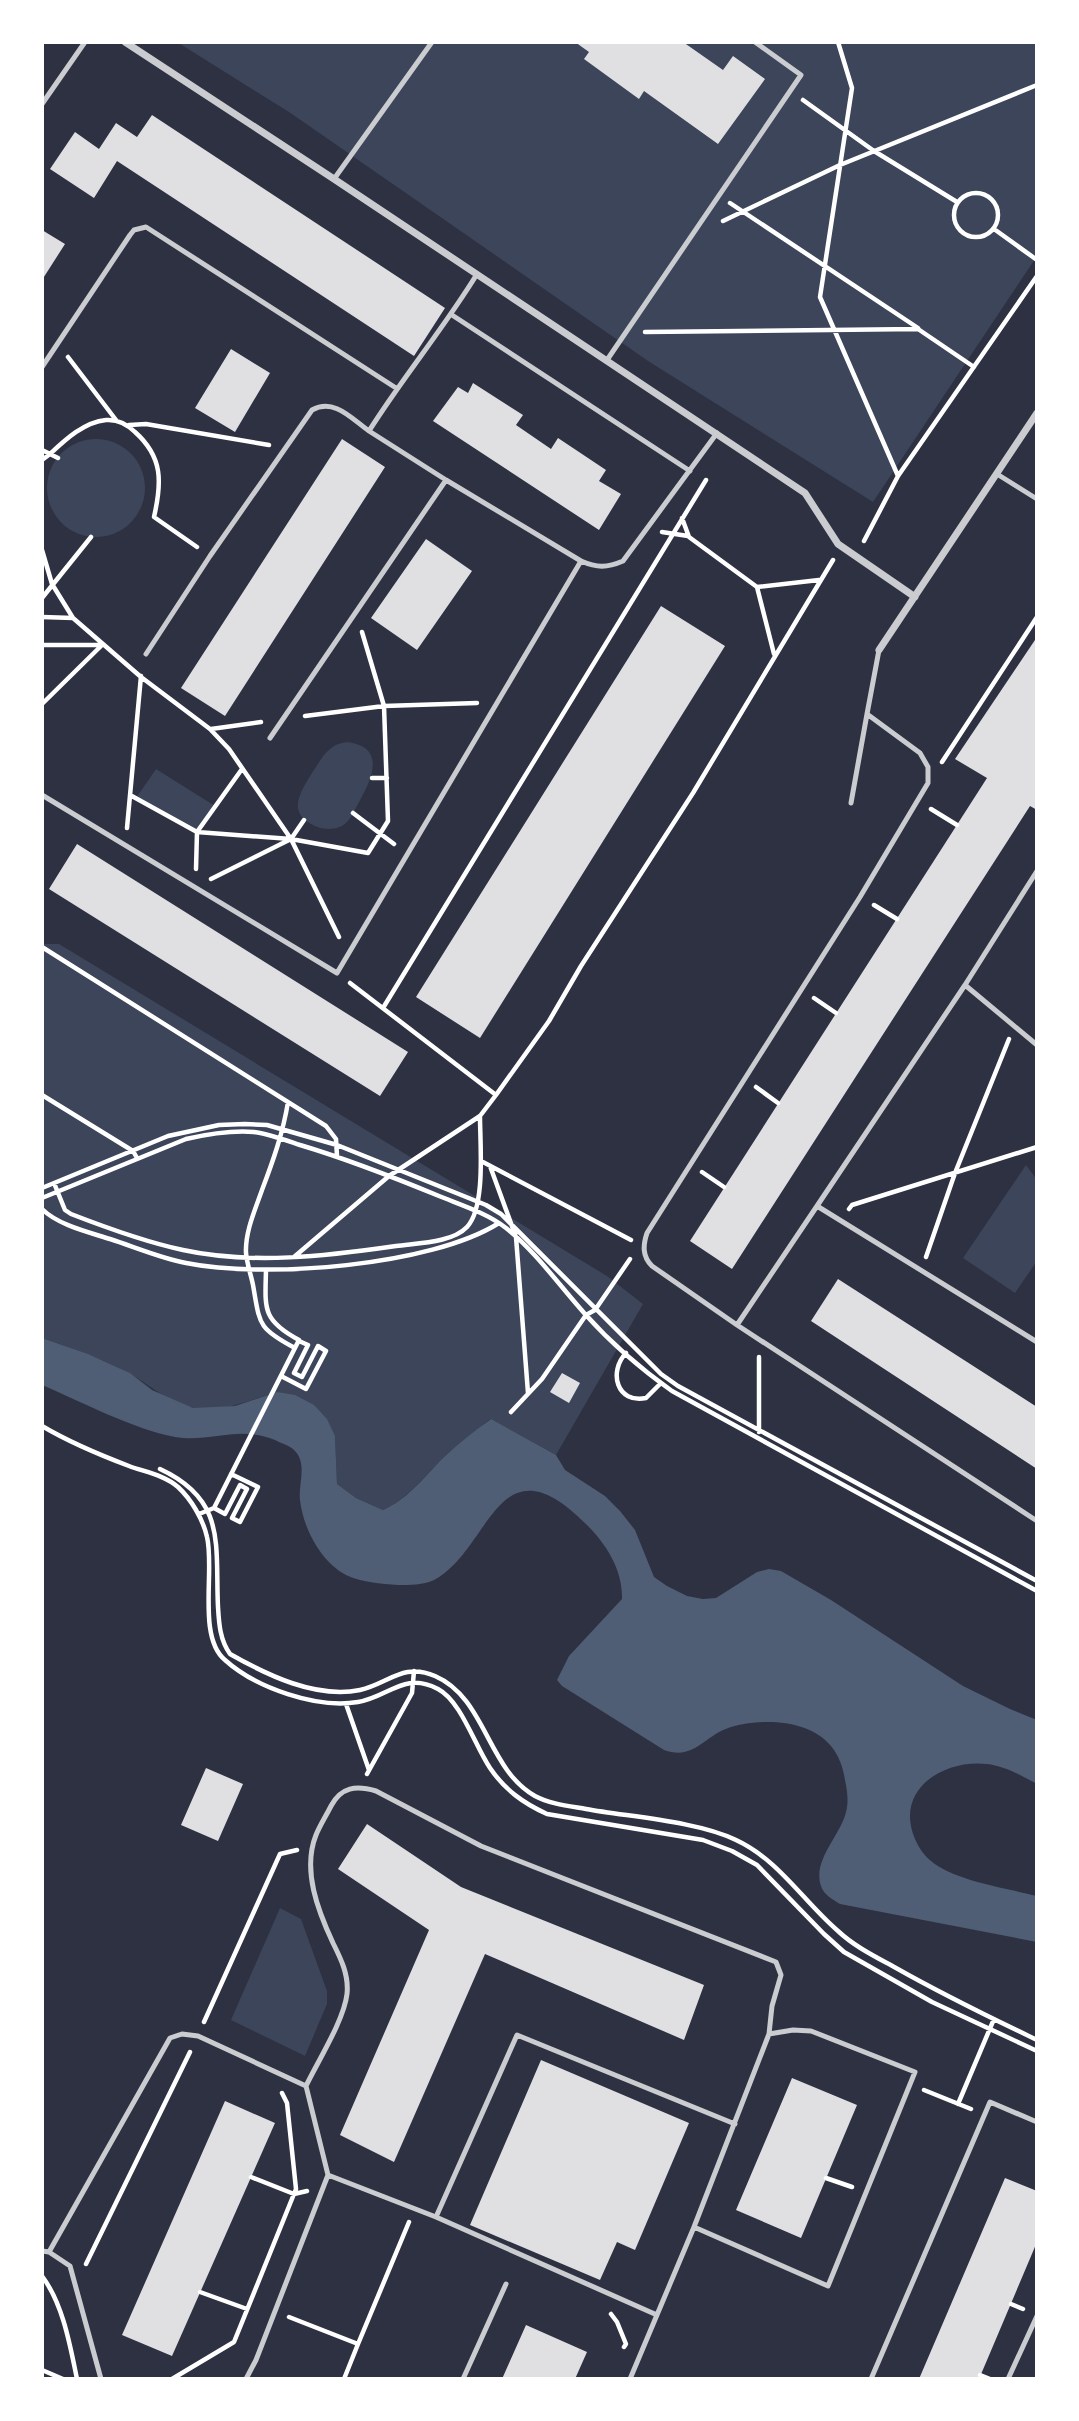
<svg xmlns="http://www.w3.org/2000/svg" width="1079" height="2421" font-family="'Noto Sans',sans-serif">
  <rect width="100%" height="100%" fill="#2d3142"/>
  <path fill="#3c4559" d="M 177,42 L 1037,42 L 1037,256 L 873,502 L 648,361 L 289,112 Z
    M47 488a49 49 0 1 1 98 0a49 49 0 1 1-98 0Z
    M 347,742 C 388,747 371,781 358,804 C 354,812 350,821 342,826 C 334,830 323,830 315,826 C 286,814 300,792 312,773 C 322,758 328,744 347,742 Z
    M 156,769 L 215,806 L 197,832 L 136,798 Z
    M 42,944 L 59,944 L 607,1276 L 643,1304 L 556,1455 L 490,1419 C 474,1432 457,1444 442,1459 C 424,1477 407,1499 383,1510 L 356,1498 L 337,1484 L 335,1436 L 277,1392 C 250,1400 223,1413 193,1408 C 167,1402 149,1384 127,1372 C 100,1358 71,1348 42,1338 Z
    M 1026,1165 L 1037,1180 L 1037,1261 L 1015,1293 L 963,1258 Z
    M 280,1908 L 301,1919 L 327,1991 L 327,2004 L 305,2056 L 231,2020 Z"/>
  <path fill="#4f5d75" d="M 42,1338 L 88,1354 L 130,1373 L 152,1390 L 193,1408 L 235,1406 L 277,1392 L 295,1395 L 314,1405 L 327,1419 L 335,1436 L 337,1484 L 356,1498 L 383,1510 C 408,1499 425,1476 444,1457 C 459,1443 474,1431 491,1419 L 556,1455 L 565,1470 L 605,1496 L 620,1511 L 635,1530 L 654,1577 L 667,1586 L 687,1596 L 703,1599 L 716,1598 L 757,1572 L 769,1569 L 781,1571 L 831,1600 L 963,1686 L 1010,1709 L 1037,1720 L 1037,1784 C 1022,1776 1005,1766 987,1764 C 943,1759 894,1790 915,1839 C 919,1848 923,1854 931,1861 C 955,1881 1006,1888 1037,1896 L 1037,1942 L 840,1904 C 832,1899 824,1895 821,1886 C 812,1860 841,1835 846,1812 C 849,1801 847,1790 845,1780 C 843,1767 839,1756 831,1746 C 809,1719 762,1718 731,1727 C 704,1735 695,1761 664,1750 L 562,1686 L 557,1680 L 569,1656 L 622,1599 C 623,1570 606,1544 587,1525 C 497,1434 492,1549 434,1580 C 423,1585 410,1585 398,1585 C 381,1584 361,1582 346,1575 C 321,1562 303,1528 300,1500 C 298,1484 308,1463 294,1450 C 289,1445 280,1443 275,1440 C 237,1425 212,1443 175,1437 C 133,1429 82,1402 42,1385 Z"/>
  <path fill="#e0e0e3" d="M 575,42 L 683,42 L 723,70 L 733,56 L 765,79 L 718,144 L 644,91 L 639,99 L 584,59 L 589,52 Z
    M 152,115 L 445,308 L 414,356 L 117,161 L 94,198 L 50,169 L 75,132 L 99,149 L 116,123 L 137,137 Z
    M 42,230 L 65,244 L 42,280 Z
    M 231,349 L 270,373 L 235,432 L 195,408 Z
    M 473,383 L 523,415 L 516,425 L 551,449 L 558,438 L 606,470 L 599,481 L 621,494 L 599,530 L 433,421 L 458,387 L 468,393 Z
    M 342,439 L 385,467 L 225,716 L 181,688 Z
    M 426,539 L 472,571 L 417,650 L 371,618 Z
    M 661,606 L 725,646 L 480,1038 L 416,997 Z
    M 1037,637 L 1037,810 L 1030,806 L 732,1269 L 690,1241 L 987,778 L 955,759 Z
    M 77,844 L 408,1052 L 380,1096 L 49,889 Z
    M 838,1279 L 1037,1407 L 1037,1469 L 811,1321 Z
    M 562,1373 L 580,1383 L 569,1403 L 550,1392 Z
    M 206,1768 L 243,1784 L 218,1841 L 181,1825 Z
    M 367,1824 L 461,1887 L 704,1985 L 684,2040 L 485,1954 L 394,2162 L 340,2135 L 429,1930 L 338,1869 Z
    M 541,2060 L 689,2123 L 635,2250 L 617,2242 L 600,2280 L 470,2225 Z
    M 792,2078 L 857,2105 L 801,2238 L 736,2210 Z
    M 225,2101 L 275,2123 L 172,2356 L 122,2335 Z
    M 1005,2178 L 1037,2191 L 1037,2242 L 979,2379 L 919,2379 Z
    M 526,2325 L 587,2352 L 575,2379 L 502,2379 Z"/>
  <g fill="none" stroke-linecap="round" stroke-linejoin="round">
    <path stroke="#fff" stroke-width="4.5" d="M 838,42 L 852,88 L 820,297 L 898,476
      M 803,100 L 874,151 L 957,202
      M954 215a22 22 0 1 1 44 0a22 22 0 1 1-44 0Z
      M 730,203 L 918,328
      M 723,221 L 840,165 L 1037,85
      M 994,229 L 1037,260
      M 645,332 L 918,329 L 974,367
      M 68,357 L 116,420
      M 129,425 L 146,424 L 269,445
      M 42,450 L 50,454 C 65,440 84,422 106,420 C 118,419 127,424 135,432 C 163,457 162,482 154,517 L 197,547
      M 42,460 L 50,454 L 58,458
      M 682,518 L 689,537 L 757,587 L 819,580
      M 662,532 L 688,536
      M 864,541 L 898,476 L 1037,276
      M 42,550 L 52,584 L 73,618 L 141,677 L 210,729 L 229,749 L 291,839 L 339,937
      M 757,587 L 774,654
      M 42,598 L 91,537
      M 42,617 L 73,618
      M 42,645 L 101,645
      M 42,704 L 102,645
      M 305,716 L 384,706 L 477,703
      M 211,729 L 261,722
      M 942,762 L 1037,617
      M 372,778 L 387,778
      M 130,795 L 197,832 L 291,839 L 368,853 L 388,821 L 384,706 L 362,632
      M 931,809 L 957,825
      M 353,813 L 394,844
      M 127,828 L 141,676
      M 196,869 L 197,832 L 242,769
      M 211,879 L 291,839 L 304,820
      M 874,905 L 897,919
      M 42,947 L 326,1126 L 336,1139 L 337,1156
      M 350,983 L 496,1095
      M 814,998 L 836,1013
      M 383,1008 L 706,480
      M 756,1087 L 778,1103
      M 42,1095 L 133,1151 L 137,1158
      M 288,1102 C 283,1133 273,1161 262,1190 C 255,1210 245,1232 246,1253 C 247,1264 251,1275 253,1285 C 260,1324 257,1328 295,1348
      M 481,1161 L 631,1240
      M 490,1166 L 516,1237 L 528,1393
      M 702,1172 L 724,1187
      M 54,1183 L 65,1210 L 71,1214 C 107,1228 145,1242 183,1250 C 252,1265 327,1256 396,1246 C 417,1243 452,1243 467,1227 C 486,1207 480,1143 480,1117
      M 42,1188 L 168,1136 L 219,1125 L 245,1124 L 267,1125 L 337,1145 L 486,1205 L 501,1214 L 661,1374 L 678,1386 L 1037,1581
      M 42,1198 L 186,1139 C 208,1134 231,1130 254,1132 C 269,1134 285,1140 300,1145 C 347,1159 393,1177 439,1196 C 461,1205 487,1213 506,1228 C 536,1252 559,1285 585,1314 C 610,1342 641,1369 672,1391 L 1037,1591
      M 42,1209 C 58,1225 88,1232 110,1239 C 135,1247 160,1258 186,1263 C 265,1279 431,1266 499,1223
      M 849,1209 L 852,1205 L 1037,1147
      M 294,1257 L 389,1176 L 480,1116 L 496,1095 L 549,1021 L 581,966 L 693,793 L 833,560
      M 926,1257 L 955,1173 L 1009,1039
      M 626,1353 C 608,1372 617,1404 646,1398 L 661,1383
      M 759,1357 L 759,1432
      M 281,1376 L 306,1389 L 326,1351 L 318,1346 L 302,1377 L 294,1373 L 308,1345 L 299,1341
      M 511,1412 L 542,1379 L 586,1315 L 595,1310 L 630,1259
      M 42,1426 C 69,1442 100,1455 129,1466 C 145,1472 164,1475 178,1487 C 191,1499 203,1519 207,1537 C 215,1569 197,1637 225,1660 C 256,1688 317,1709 358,1702 C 389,1697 404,1671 438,1689 C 461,1701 475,1746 490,1768 C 505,1790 523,1803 547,1814 L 703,1840 L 732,1851 L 757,1865 L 824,1934 L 844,1952 L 932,2002 L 1037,2051
      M 160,1469 C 227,1500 215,1545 218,1607 C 219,1624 220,1640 230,1654 C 267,1675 316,1699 360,1690 C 388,1684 403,1662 435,1676 C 486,1698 487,1769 535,1796 C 550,1804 569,1806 586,1809 C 630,1817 697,1821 736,1840 C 779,1860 803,1901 838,1931 C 855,1947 876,1957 896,1968 C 942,1994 989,2017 1037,2040
      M 214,1508 L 225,1514 L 240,1485 L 247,1489 L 232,1518 L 240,1522 L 258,1487 L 231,1474
      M 199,1514 L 214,1508 L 299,1340 C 262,1320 265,1309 266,1270
      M 346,1704 L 369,1770
      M 367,1774 L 412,1693 L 414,1671
      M 204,2022 L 280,1854 L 297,1850
      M 924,2090 L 971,2109
      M 958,2104 L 994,2019
      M 251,2177 L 294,2194 L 307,2191
      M 826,2178 L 852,2187
      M 86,2264 L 190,2052
      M 42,2276 C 63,2304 70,2345 77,2379
      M 200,2292 L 247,2309
      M 1011,2304 L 1023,2309
      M 611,2314 L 617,2322 L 626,2344 L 624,2347
      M 289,2317 L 358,2344 L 344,2379
      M 358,2344 L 409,2222
      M 42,2370 L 63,2379
      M 980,2375 L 990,2379
      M 172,2379 L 234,2342 L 296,2189 L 287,2103 L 282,2093"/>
    <path stroke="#caccd0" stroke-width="5" d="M 42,104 L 85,42
      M 334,179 L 432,42
      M 452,315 L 690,471
      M 607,360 L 801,75 L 755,42
      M 42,367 L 130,235 L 134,230 L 146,227 L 396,388
      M 997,474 L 1037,499
      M 446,480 L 581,561
      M 146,654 L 210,556 L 312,410 C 334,398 351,418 369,431 C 403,377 444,328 477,274
      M 270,738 L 446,480 L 369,431
      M 42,795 L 337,973 L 581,561 C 597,568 607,568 623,561 L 717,433
      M 851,803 L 867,714
      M 1037,871 L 965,985 L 1037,1045
      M 817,1206 L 965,985
      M 737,1325 L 652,1266 C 642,1256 643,1245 647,1233 L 860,897 L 928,783 L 928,767 L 920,753 L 867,714 L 879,650
      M 1037,1342 L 817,1206 L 737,1325 L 1037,1521
      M 436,2217 L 657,2315
      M 694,2227 L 769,2034 L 772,2006 L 781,1975 L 776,1962 L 481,1846 L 376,1791 C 356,1785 341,1787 331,1806 C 326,1816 320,1825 316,1835 C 302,1870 318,1911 333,1943 C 341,1959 349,1975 347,1994 C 344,2020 318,2061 306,2086 L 328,2175 L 436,2217 L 517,2035 L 735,2124
      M 42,2251 L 49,2252 L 70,2266 L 101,2379
      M 49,2252 L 170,2038 L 182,2034 L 198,2036 L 306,2086
      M 246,2379 L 256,2360 L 328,2175
      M 463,2379 L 506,2284
      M 630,2379 L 694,2227 L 828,2286 L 915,2072 L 811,2031 L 793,2030 L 769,2034
      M 871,2379 L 990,2102 L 1037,2122
      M 1008,2379 L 1037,2316"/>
    <path stroke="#caccd0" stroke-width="7" d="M 125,42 L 334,179 L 805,493 L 838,544 L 915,597
      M 879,650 L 1037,413"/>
  </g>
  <rect width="1079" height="2421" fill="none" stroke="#ffffff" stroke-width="88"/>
</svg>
